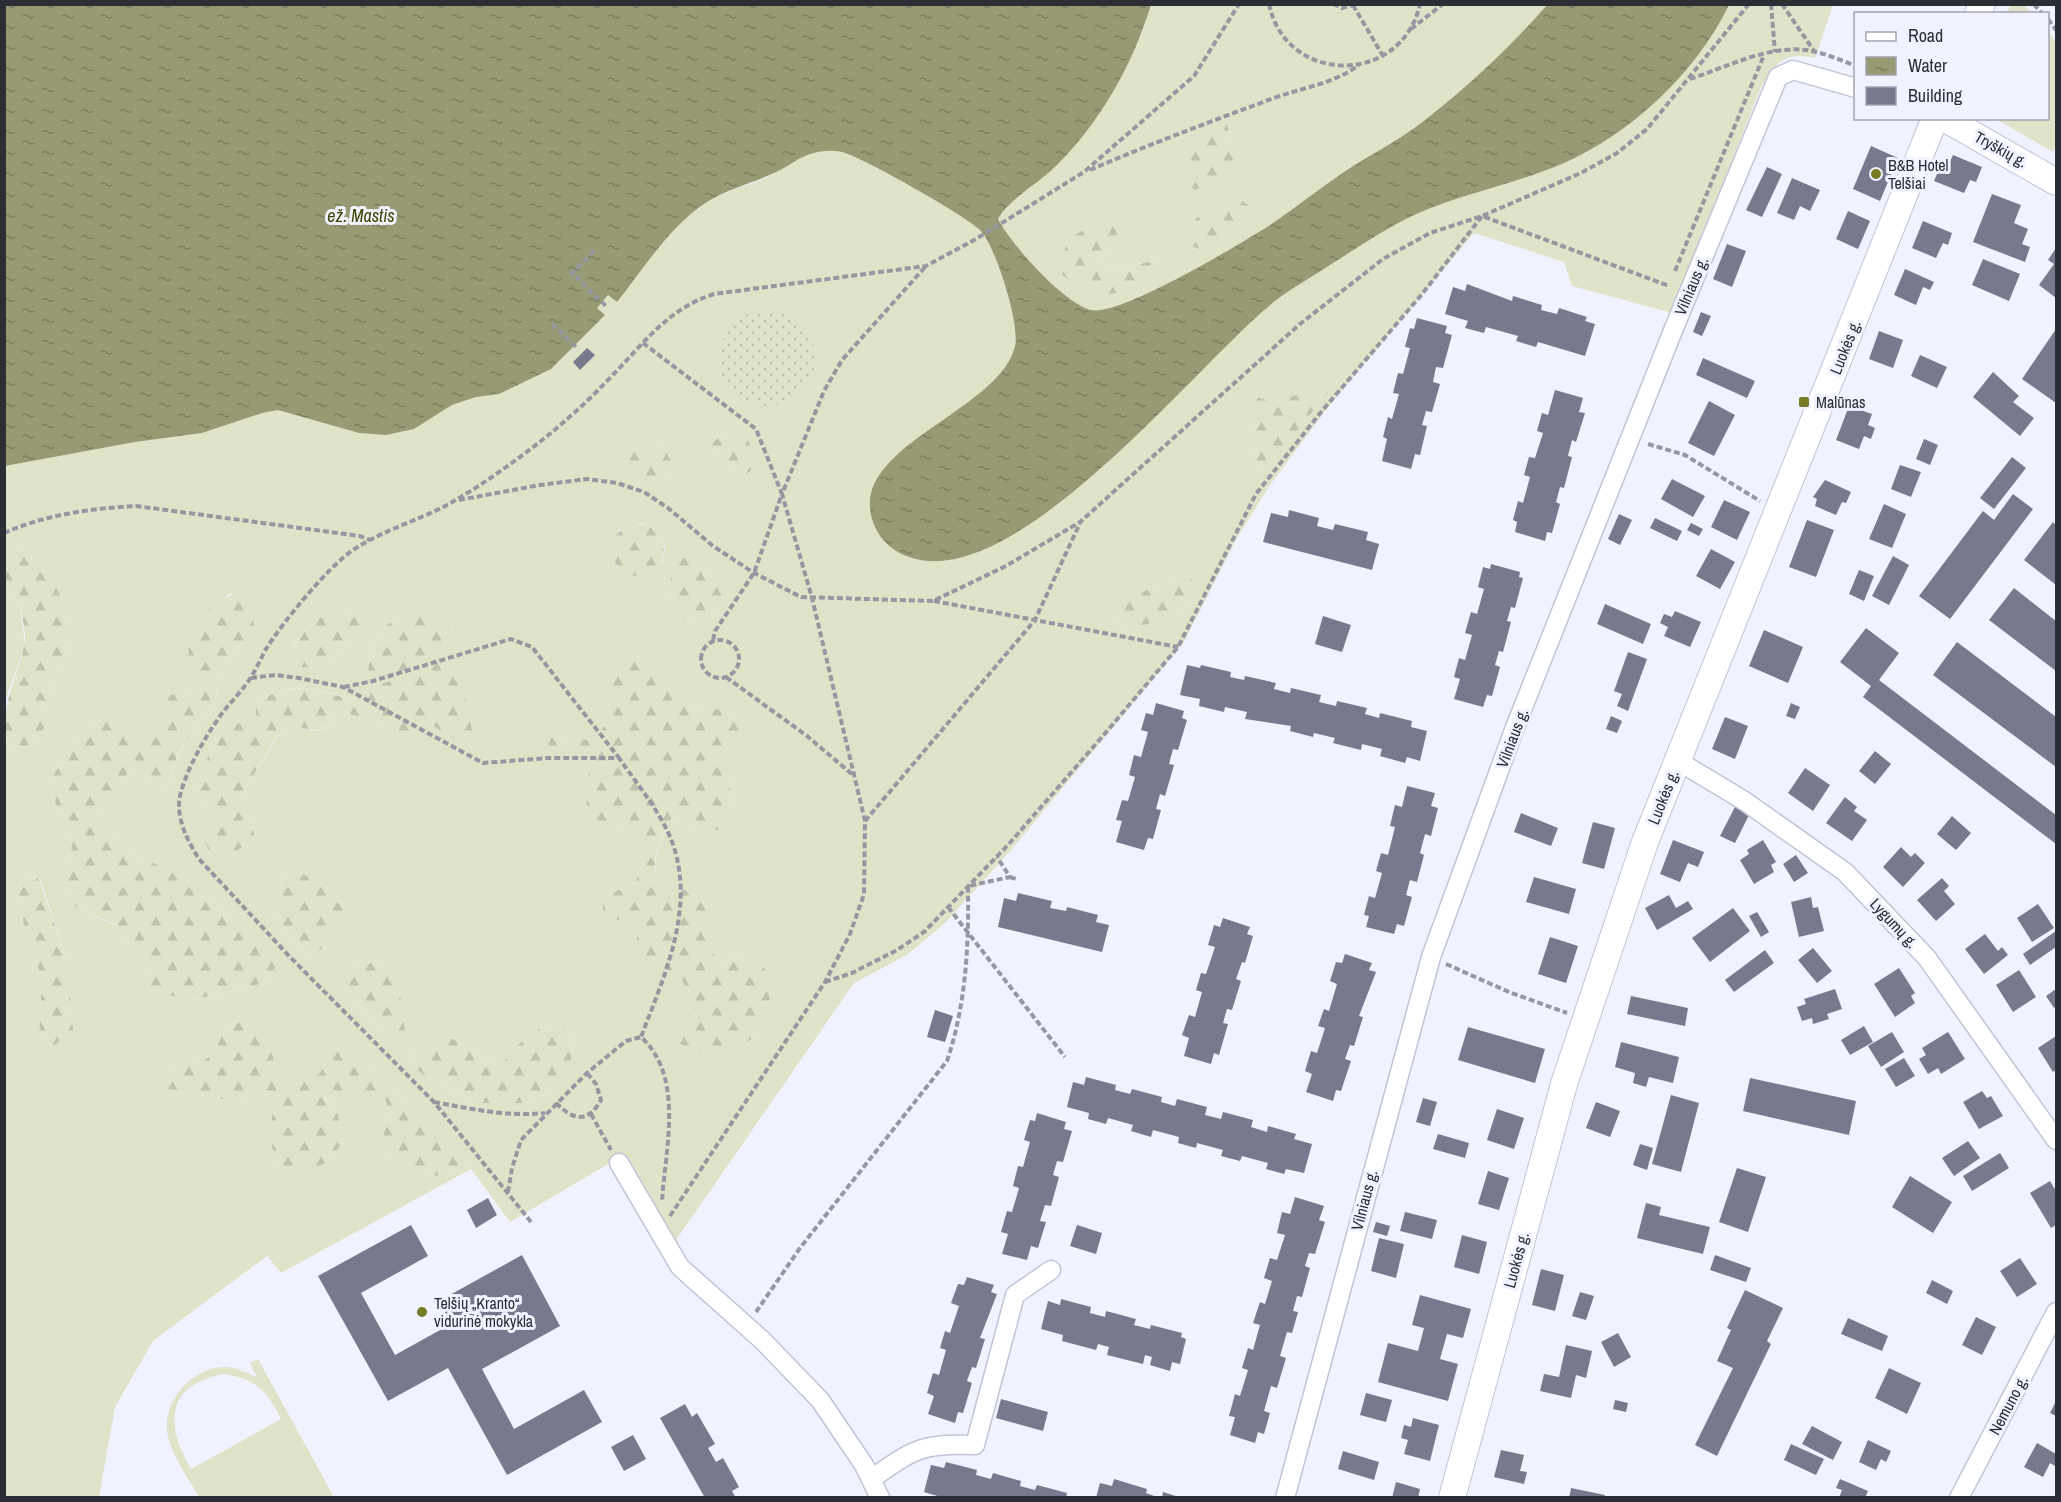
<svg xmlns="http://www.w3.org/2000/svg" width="2061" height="1502" font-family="'Archivo Narrow',sans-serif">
  <defs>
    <pattern id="forest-firs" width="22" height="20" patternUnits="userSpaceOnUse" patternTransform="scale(1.5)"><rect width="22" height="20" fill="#e0e3c8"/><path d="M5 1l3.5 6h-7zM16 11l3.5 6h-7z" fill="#c0c3ac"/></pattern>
    <pattern id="park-dots" width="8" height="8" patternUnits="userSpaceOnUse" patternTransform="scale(1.5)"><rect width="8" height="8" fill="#e0e3c8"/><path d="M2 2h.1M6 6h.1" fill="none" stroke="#c0c3ac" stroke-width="1.8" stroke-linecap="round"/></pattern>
    <pattern id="water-ripples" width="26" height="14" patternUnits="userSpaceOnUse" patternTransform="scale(1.5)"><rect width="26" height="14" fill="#979a73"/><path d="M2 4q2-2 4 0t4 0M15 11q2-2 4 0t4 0" fill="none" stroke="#7b7e5f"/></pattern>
  </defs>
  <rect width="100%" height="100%" fill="#f0f2ff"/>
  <path fill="#e0e3c8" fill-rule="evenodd" d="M 2011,4 L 2024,5 L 2032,13 L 2007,13 Z
    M 1151,5 L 1547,5 C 1509,48 1467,88 1421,123 C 1397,142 1369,155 1344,172 C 1319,189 1295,208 1270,225 C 1242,243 1119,317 1091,310 C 1063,303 1011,244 998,219 L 1141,36 ZM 1230,134 L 1223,142 L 1244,146 L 1180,160 ZM 1120,231 L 1100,262 L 1113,270 L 1160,259 L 1077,287 Z
    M 1729,5 L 1833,5 L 1815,58 C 1783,52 1778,61 1761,87 L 1672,313 L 1572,286 L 1564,262 L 1474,233 L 1329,406 L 1270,485 L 1237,538 L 1184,642 L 1012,849 L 945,923 L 907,955 L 854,983 L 665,1256 L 610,1163 L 510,1222 L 471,1169 L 281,1273 L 267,1256 L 153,1341 L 115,1407 L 99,1497 L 5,1497 L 4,734 L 9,748 L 32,745 L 46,726 L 49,689 L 69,649 L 65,604 L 48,573 L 25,548 L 5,554 L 5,466 L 135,442 L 202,433 L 262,413 L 278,410 L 359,433 L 386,435 L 414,429 L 452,405 L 476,397 L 499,394 L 551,369 L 604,316 L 597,308 L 608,295 L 617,302 C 643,269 669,227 704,204 C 723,191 744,187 765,178 C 779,172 791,161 806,156 C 818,151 829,149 842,152 C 860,157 971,218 981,231 C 996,249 1020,324 1015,347 C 1000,413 839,449 875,527 C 881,541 894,552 909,557 C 1016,595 1198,362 1275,301 C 1292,288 1312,277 1330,265 C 1362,245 1393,223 1428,209 C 1472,192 1519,182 1562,164 C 1631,134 1696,73 1729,5 ZM 1329,391 L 1265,471 L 1252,461 L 1255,419 L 1245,405 L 1251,396 L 1266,401 ZM 728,434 L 748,441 L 756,466 L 746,474 L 732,471 L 714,457 L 711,442 ZM 663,445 L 673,467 L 670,475 C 643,482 638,483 623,458 L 631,449 ZM 640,523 L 653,528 L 665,545 L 663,561 C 643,577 640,579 617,567 L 612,549 L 619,530 ZM 688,557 L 705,566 L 723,598 L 715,614 L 701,620 L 685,619 L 667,596 L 674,562 ZM 1190,576 L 1195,583 C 1195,587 1195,593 1193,597 C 1185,615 1140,628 1122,629 L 1116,617 L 1118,603 L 1172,579 ZM 229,594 L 242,594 L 256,629 L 218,670 L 216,701 L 178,754 L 166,791 L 153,793 L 144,773 L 131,768 L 117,791 L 100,809 L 102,824 L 118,838 L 126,852 L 161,866 L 195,885 L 270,954 L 276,965 L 271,977 L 253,987 L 192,1000 L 150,991 L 140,944 L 118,943 L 115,925 L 76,908 L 60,872 C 81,845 69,839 58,812 C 54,802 53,789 51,779 L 83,728 L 103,719 L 128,729 L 138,742 L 155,739 L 161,728 L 160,706 L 169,695 L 189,692 L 194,683 C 185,634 193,625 229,594 ZM 426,609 L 443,615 L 452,630 L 444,645 C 457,677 477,713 471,748 L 425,721 C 420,724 414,731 409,733 C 400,736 353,715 340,710 C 324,731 323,736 297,726 L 278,736 L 245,790 L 255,838 L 231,855 L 213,859 L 204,840 L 210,824 L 209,809 L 202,803 L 196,788 C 213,747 211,732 256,716 L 256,706 C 284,674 330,693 365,704 L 375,686 L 400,678 L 368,672 C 370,630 387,618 426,609 ZM 355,611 L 361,625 L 347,646 L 321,668 L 298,667 L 293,647 C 314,618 318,613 355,611 ZM 639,653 L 651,663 L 667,687 L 691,711 L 718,709 L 738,719 C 746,740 734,748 719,761 C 736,784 734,805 721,830 L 699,832 L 672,817 C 661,837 653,854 656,878 C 680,887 702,895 715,918 C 707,934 708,951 721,964 C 738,953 751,960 766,970 C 777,1017 764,1035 723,1058 L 684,1049 L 674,1034 L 676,1022 L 689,1014 L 694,1000 L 679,976 L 640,957 L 633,913 L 613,922 L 604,915 L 603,900 L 618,890 L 633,886 L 643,867 L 644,848 L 615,823 L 592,828 L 586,820 L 587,785 L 592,751 L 547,751 L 550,738 L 597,740 L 610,713 L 604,683 L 619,664 ZM 288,872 C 315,873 326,889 343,909 C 336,927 329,950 309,956 L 282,932 L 277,917 L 283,877 ZM 30,875 L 40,879 L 68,963 L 73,1030 L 55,1045 L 41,1043 L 39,1019 L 43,979 L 28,946 L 17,890 L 20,882 ZM 363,961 L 388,967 L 399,988 L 404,1030 L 389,1036 C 369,1017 346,1000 343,972 L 350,962 ZM 240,1021 L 266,1029 L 278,1077 L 301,1084 C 319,1077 325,1070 329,1051 L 338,1049 C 375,1064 403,1086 413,1126 L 434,1126 L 473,1163 C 437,1183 426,1177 390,1161 L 383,1138 L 388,1111 L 385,1096 L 331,1090 L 324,1095 L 338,1114 L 343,1142 C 323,1169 311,1178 277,1167 L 272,1147 L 272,1116 L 283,1103 L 271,1094 L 232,1101 L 163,1088 L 163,1074 L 181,1064 L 203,1061 L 216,1052 L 221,1032 ZM 554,1025 L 576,1035 L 569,1069 L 544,1095 L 525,1103 L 478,1103 L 426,1077 L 409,1063 L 410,1052 C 421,1047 433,1040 445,1039 C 470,1036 477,1067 503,1063 C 520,1045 527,1029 554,1025 Z
    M 2048,32 L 2056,42 L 2056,146 L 2053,152 L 1996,119 L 2048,118 Z
    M 5,590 L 20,604 L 25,645 L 5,701 Z
    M 258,1359 L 334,1497 L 199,1497 C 188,1477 170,1454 167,1431 C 164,1400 191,1369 222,1367 C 235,1366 246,1373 257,1377 L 250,1363 ZM 224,1374 C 256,1379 267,1391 281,1419 L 191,1469 C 165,1425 165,1385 224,1374 Z"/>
  <path fill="url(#forest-firs)" d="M 1227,124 L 1230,135 L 1223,142 L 1244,146 L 1247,156 L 1230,175 L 1195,190 L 1186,183 L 1180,160 L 1191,139 Z
    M 1239,199 L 1248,205 L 1252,216 L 1242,228 L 1200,249 L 1188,245 L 1184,230 L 1198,217 Z
    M 1100,220 L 1115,220 L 1120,231 L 1100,262 L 1113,270 L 1161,259 L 1156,276 C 1112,296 1100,306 1060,273 C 1062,241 1073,235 1100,220 Z
    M 1330,390 L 1265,471 L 1252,461 L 1255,419 L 1245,405 L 1251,395 L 1266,400 Z
    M 728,434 L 748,440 L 757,466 L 746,474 L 732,471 L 714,457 L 711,442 Z
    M 663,445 L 673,466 L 670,475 C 643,482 638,483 623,458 L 631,449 Z
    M612 550a26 26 0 1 1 52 0a26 26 0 1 1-52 0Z
    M 25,548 L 48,573 L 65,604 L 69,649 L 49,689 L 46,726 L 32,745 L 8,748 C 0,703 14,686 24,647 C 27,635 22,617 20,604 L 5,590 L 5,554 Z
    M 688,557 L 705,566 L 723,598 L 715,614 L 701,620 L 685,619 L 667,596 L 674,561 Z
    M 1190,576 L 1195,583 C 1195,587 1195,593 1193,597 C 1185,615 1140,628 1122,629 L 1116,617 L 1118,603 L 1172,579 Z
    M 242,593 L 256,629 L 218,670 L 216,701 L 178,753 L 166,791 L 153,793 L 144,773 L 131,768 L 117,791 L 100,809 L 102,824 L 118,838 L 126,852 L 161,866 L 195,885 L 270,954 L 276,965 L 271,977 L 253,987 L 191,1000 L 150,991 L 140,944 L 117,943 L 115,924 L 76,908 L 60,872 C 81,845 69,839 58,812 C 54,801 53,789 51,779 L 83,728 L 104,719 L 128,729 L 138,742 L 155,739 L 161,728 L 160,706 L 169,695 L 189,692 L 194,684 C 192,673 187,657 189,646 C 193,622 218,594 242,593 Z
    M 426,609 L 443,615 L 452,630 L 444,645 C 458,677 477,713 471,749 L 425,721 C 420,724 414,731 409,733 C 400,736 354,715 340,710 C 323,731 323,735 297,726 L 277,736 L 245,790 L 255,838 L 231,855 L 213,859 L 204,840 L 210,824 L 209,809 L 202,803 L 196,788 C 213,747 211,732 256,716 L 256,706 C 285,674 330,694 365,704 L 375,686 L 399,678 L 368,673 C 370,630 387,618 426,609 Z
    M 355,611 L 361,625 L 347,646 L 321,668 L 298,667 L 293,648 C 314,618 318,613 355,611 Z
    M 639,653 L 651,663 L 667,687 L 691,711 L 718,709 L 738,719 C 746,740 734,748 720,761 C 735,785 734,805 721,830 L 699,832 L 672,817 C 661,837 652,854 656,878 C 680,887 702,895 715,918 C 707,934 708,951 721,964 C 738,954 750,959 766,970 C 777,1017 764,1035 723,1058 L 684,1049 L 674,1034 L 676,1021 L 689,1014 L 694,1000 L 679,976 L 640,957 L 633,914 L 613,922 L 604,915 L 602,900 L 618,890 L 633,886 L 643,867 L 644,848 L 615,823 L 592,828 L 586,820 L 587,785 L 591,752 L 547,752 L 550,738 L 597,740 L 610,713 L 604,683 L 619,664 Z
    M 288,872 C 315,873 326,889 344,909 C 336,927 329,950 309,956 L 282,932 L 277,917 L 283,877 Z
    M 30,875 L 39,879 L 68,963 L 73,1030 L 55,1045 L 41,1043 L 39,1019 L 43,979 L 28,946 L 17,890 L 20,882 Z
    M 363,961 L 388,967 L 399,987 L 405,1030 L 389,1036 C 369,1017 346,1000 343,972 L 350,962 Z
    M 240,1021 L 266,1029 L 278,1077 L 301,1084 C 319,1077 325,1070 329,1051 L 338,1049 C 375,1064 403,1086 413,1126 L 434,1125 L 473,1163 C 437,1183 426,1177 390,1161 L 383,1138 L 388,1111 L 385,1097 L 331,1090 L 324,1096 L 338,1114 L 343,1142 C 323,1169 311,1179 277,1167 L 272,1147 L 272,1116 L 283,1103 L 271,1094 L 232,1101 L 163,1088 L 163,1074 L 181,1064 L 203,1061 L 216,1052 L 221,1032 Z
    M 554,1025 L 576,1035 L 569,1069 L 544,1095 L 525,1103 L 478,1103 L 426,1077 L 409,1063 L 410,1052 C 421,1047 433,1040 445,1039 C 470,1036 477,1067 502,1063 C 520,1045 527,1029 554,1025 Z"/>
  <path fill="url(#park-dots)" d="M719 358a48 48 0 1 1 96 0a48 48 0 1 1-96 0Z"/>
  <path fill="url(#water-ripples)" d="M 5,4 L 1151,5 C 1132,66 1101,121 1056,166 C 1038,184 1010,198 998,219 C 1011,244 1063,303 1091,310 C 1119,317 1242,243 1270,225 C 1295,208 1319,189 1344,172 C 1369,155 1397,142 1421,123 C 1467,88 1509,48 1547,5 L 1729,5 C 1696,73 1631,134 1562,164 C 1519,182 1472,192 1428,209 C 1393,223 1362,245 1330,265 C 1312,277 1292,288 1275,301 C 1198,362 1016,595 909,557 C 894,552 881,541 875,527 C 839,448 1000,413 1015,346 C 1020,324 996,248 981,231 C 970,218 860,156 842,152 C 823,148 805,154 789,165 C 762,182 730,186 704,204 C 668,228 643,270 617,302 L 608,295 L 597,308 L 605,315 L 551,369 L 499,394 L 476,397 L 452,405 L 414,429 L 386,435 L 359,433 L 278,410 L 262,413 L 202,433 L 135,442 L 5,466 Z"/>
  <path fill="#767a8c" d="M 1871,146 L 1898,158 L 1880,201 L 1853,189 Z
    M 1953,155 L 1982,167 L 1976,182 L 1970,180 L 1964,193 L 1934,181 L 1940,167 L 1946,170 Z
    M 1767,167 L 1782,174 L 1762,217 L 1746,210 Z
    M 1792,178 L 1820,190 L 1810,211 L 1800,206 L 1794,220 L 1777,213 Z
    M 1992,194 L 2021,205 L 2014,223 L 2028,229 L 2022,244 L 2030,247 L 2025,262 L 1973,242 Z
    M 1848,211 L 1870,221 L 1858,249 L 1836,239 Z
    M 1923,221 L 1952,233 L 1948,245 L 1943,243 L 1936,258 L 1912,248 Z
    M 1727,244 L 1746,251 L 1732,287 L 1713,279 Z
    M 2056,248 L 2056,298 L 2039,285 L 2054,264 L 2048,260 Z
    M 1983,259 L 2020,274 L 2009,301 L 1972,285 Z
    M 1905,269 L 1934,282 L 1930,290 L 1923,287 L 1916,305 L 1894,295 Z
    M 1467,284 L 1512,301 L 1513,296 L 1542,305 L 1541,310 L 1557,314 L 1559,308 L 1587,317 L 1585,321 L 1595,324 L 1585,356 L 1538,342 L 1536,347 L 1516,341 L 1518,336 L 1486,327 L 1484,333 L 1465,328 L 1468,321 L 1445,314 L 1453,287 L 1465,291 Z
    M 1701,312 L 1711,316 L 1702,336 L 1693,332 Z
    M 1417,318 L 1447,326 L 1445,333 L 1452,335 L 1443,368 L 1436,367 L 1433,382 L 1440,384 L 1432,412 L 1426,411 L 1422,425 L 1427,426 L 1420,455 L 1415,454 L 1411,469 L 1382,461 L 1387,439 L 1383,437 L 1388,417 L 1392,419 L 1399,394 L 1393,393 L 1398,373 L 1403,374 L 1410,348 L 1405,347 L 1410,328 L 1414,329 Z
    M 2056,329 L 2056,403 L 2022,379 Z
    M 1879,331 L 1903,340 L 1893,368 L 1869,359 Z
    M 587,348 L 595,355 L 580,370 L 573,362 Z
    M 1920,355 L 1947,367 L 1937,388 L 1911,376 Z
    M 1703,358 L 1755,381 L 1747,398 L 1696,375 Z
    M 1993,372 L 2019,396 L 2013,402 L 2034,418 L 2020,436 L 1973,397 Z
    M 1555,390 L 1583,398 L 1579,412 L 1585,413 L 1576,442 L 1572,440 L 1568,456 L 1572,457 L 1564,488 L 1560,487 L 1556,502 L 1560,504 L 1552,533 L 1547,532 L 1545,541 L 1515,532 L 1517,522 L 1513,520 L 1518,501 L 1523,503 L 1530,477 L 1524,475 L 1529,457 L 1535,458 L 1543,433 L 1537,431 L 1542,413 L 1548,415 Z
    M 1709,401 L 1735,415 L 1714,456 L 1688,443 Z
    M 1849,406 L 1872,414 L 1868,425 L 1875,428 L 1871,439 L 1864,436 L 1859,449 L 1836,440 Z
    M 1924,439 L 1938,445 L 1930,465 L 1916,459 Z
    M 2012,457 L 2026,468 L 1994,509 L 1980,498 Z
    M 1900,465 L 1921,472 L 1911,497 L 1891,489 Z
    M 1672,479 L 1705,496 L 1693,517 L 1661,499 Z
    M 1825,480 L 1851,492 L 1846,503 L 1842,502 L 1836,515 L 1815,506 L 1817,499 L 1813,497 Z
    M 2013,494 L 2033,509 L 1950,619 L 1919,596 L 1983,511 L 1994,520 Z
    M 1724,500 L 1750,512 L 1737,540 L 1711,527 Z
    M 1884,504 L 1906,514 L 1892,548 L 1869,539 Z
    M 1289,510 L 1319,518 L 1317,526 L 1333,530 L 1335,524 L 1368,532 L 1366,540 L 1379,544 L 1372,570 L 1263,542 L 1271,513 L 1288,517 Z
    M 1619,514 L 1632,520 L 1620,545 L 1608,539 Z
    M 1655,518 L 1682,531 L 1677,541 L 1650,528 Z
    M 1807,520 L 1834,530 L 1816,577 L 1789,567 Z
    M 2053,522 L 2056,525 L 2056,585 L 2024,560 Z
    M 1691,523 L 1703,529 L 1699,536 L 1687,530 Z
    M 1711,549 L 1735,562 L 1720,589 L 1696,576 Z
    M 1893,556 L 1909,565 L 1889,605 L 1872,596 Z
    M 1491,564 L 1520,572 L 1519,577 L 1523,578 L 1515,608 L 1511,607 L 1507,621 L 1511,622 L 1503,652 L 1499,651 L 1495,665 L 1500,667 L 1492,696 L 1487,695 L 1483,707 L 1454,699 L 1460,679 L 1454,677 L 1459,658 L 1465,660 L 1472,635 L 1465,633 L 1471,612 L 1477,614 L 1484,589 L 1478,587 L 1483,567 L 1490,569 Z
    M 1859,570 L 1874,576 L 1864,601 L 1849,594 Z
    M 2014,588 L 2056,621 L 2056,671 L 1989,620 Z
    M 1605,604 L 1651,624 L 1643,644 L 1597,624 Z
    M 1675,611 L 1701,622 L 1690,647 L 1664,636 L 1668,627 L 1660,623 L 1664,614 L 1672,617 Z
    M 1323,616 L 1351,625 L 1342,652 L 1315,644 Z
    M 1866,628 L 1899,653 L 1879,680 L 2056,815 L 2056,844 L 1863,697 L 1871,686 L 1840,662 Z
    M 1764,630 L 1803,647 L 1788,683 L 1749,666 Z
    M 1957,642 L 2056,717 L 2056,767 L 1933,675 Z
    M 1628,652 L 1647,659 L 1628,711 L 1617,706 L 1622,694 L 1614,691 Z
    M 1187,665 L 1200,668 L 1201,665 L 1231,672 L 1230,677 L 1244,680 L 1245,676 L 1276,683 L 1274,689 L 1290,693 L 1291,688 L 1321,695 L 1319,702 L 1336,706 L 1337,701 L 1367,708 L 1365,714 L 1379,718 L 1380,713 L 1412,721 L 1411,727 L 1427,731 L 1420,761 L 1407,757 L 1405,763 L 1380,756 L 1382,749 L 1362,744 L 1361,750 L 1333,743 L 1335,738 L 1314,733 L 1313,737 L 1290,731 L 1291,726 L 1245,719 L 1247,712 L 1225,707 L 1224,712 L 1199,706 L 1200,699 L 1180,695 Z
    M 1156,703 L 1184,711 L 1182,718 L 1187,720 L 1178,750 L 1173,749 L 1169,764 L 1174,765 L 1165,796 L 1160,794 L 1156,809 L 1161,810 L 1153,839 L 1148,838 L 1144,850 L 1116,842 L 1122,821 L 1116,820 L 1122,800 L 1128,801 L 1135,777 L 1129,775 L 1134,755 L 1141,757 L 1148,732 L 1141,730 L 1146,713 L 1153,715 Z
    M 1791,703 L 1800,707 L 1795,719 L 1786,716 Z
    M 1611,716 L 1622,721 L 1617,733 L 1606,729 Z
    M 1725,717 L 1748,726 L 1735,759 L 1712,749 Z
    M 1875,751 L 1891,764 L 1875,784 L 1859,771 Z
    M 1805,768 L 1830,785 L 1813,811 L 1788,793 Z
    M 1407,786 L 1435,793 L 1431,806 L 1438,808 L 1431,836 L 1425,834 L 1420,853 L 1424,855 L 1417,882 L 1410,880 L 1406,895 L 1412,897 L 1404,926 L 1397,924 L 1394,934 L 1366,927 L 1369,916 L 1364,915 L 1369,896 L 1375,898 L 1382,873 L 1376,871 L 1381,853 L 1388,855 L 1395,827 L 1390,826 L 1395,805 L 1402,807 Z
    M 1845,797 L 1857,807 L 1854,811 L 1867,820 L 1852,841 L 1826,823 Z
    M 1735,807 L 1749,815 L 1735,843 L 1720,836 Z
    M 1521,813 L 1558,828 L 1551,846 L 1514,832 Z
    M 1952,816 L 1971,833 L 1956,850 L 1937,834 Z
    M 1593,822 L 1615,828 L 1604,869 L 1582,863 Z
    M 1673,840 L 1704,852 L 1698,867 L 1688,863 L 1680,882 L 1660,874 Z
    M 1763,840 L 1776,862 L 1771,865 L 1774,872 L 1754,884 L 1740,860 L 1749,854 L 1747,850 Z
    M 1901,847 L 1911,857 L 1915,853 L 1925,863 L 1903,887 L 1883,867 Z
    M 1796,855 L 1808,873 L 1794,882 L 1783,864 Z
    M 1534,877 L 1576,889 L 1569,914 L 1526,902 Z
    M 1942,878 L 1949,886 L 1944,891 L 1955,904 L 1936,921 L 1917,900 Z
    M 1018,893 L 1052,901 L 1050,908 L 1066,911 L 1067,907 L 1098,915 L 1096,922 L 1109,925 L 1102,952 L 998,927 L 1004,898 L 1016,901 Z
    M 1669,895 L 1676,908 L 1688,901 L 1693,909 L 1657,930 L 1645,908 Z
    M 1811,897 L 1813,908 L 1818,907 L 1824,931 L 1799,937 L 1791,902 Z
    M 2038,904 L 2054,928 L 2032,942 L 2017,918 Z
    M 1733,908 L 1750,931 L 1710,962 L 1692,938 Z
    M 1757,912 L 1769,932 L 1761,937 L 1749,916 Z
    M 1223,918 L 1250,927 L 1247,934 L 1253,936 L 1245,963 L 1242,962 L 1236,979 L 1241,981 L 1232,1010 L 1227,1009 L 1223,1023 L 1228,1024 L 1219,1055 L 1214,1053 L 1211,1064 L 1184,1056 L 1189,1038 L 1182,1035 L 1189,1015 L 1195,1017 L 1202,992 L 1196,990 L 1201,973 L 1206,974 L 1215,947 L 1208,945 L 1214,925 L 1220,927 Z
    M 2056,931 L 2056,947 L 2030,965 L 2023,954 Z
    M 1985,934 L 1998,951 L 2002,947 L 2008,955 L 1984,974 L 1965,949 Z
    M 1550,937 L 1578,946 L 1566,983 L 1538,974 Z
    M 1813,948 L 1832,971 L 1817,983 L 1798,960 Z
    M 1765,950 L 1774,963 L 1734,992 L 1725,980 Z
    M 1345,954 L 1372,963 L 1369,970 L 1376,972 L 1359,1016 L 1363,1017 L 1354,1046 L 1350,1045 L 1345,1059 L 1351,1061 L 1341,1091 L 1336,1090 L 1333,1101 L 1306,1092 L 1312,1074 L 1305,1071 L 1311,1051 L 1317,1053 L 1325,1028 L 1318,1026 L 1324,1009 L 1329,1011 L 1337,984 L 1330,981 L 1336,962 L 1342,963 Z
    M 1899,968 L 1915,993 L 1911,996 L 1915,1003 L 1895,1017 L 1874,984 Z
    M 2019,970 L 2036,997 L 2013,1012 L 1996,985 Z
    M 1835,989 L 1842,1009 L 1827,1014 L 1829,1019 L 1813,1024 L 1812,1018 L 1802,1021 L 1797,1007 L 1806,1004 L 1804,999 Z
    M 2056,989 L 2056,1006 L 2054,1008 L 2046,996 Z
    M 1631,996 L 1688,1008 L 1685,1026 L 1627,1014 Z
    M 935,1010 L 953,1016 L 945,1042 L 927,1037 Z
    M 1864,1026 L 1873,1042 L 1850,1055 L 1841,1040 Z
    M 1468,1027 L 1545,1049 L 1535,1083 L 1458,1060 Z
    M 1892,1032 L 1904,1052 L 1881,1067 L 1868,1046 Z
    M 1948,1032 L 1965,1059 L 1941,1074 L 1938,1068 L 1928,1074 L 1919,1059 L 1926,1055 L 1922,1048 Z
    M 2056,1036 L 2056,1070 L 2053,1072 L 2038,1048 Z
    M 1621,1042 L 1679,1057 L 1673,1083 L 1649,1077 L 1646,1087 L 1633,1083 L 1635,1073 L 1615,1067 Z
    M 1904,1058 L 1915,1076 L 1896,1087 L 1885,1069 Z
    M 1086,1077 L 1116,1085 L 1115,1090 L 1130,1094 L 1132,1089 L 1162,1097 L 1161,1102 L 1175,1106 L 1177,1099 L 1207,1107 L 1205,1115 L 1221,1119 L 1223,1112 L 1253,1120 L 1251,1127 L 1267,1132 L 1268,1126 L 1296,1134 L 1294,1139 L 1312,1144 L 1304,1173 L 1286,1169 L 1284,1174 L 1266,1169 L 1268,1163 L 1242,1156 L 1240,1161 L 1221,1156 L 1223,1150 L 1197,1143 L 1196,1148 L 1178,1143 L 1179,1137 L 1153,1130 L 1151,1137 L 1131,1131 L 1133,1125 L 1108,1118 L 1106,1124 L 1088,1119 L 1089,1113 L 1067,1107 L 1073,1082 L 1084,1085 Z
    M 1750,1078 L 1856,1101 L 1849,1135 L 1743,1111 Z
    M 1982,1091 L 1987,1098 L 1991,1096 L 2003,1116 L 1979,1129 L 1963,1102 Z
    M 1671,1095 L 1699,1103 L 1681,1172 L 1652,1164 Z
    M 1423,1098 L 1437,1102 L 1430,1126 L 1416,1122 Z
    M 1596,1102 L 1620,1111 L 1610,1137 L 1586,1128 Z
    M 1497,1109 L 1524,1118 L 1514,1149 L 1487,1140 Z
    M 1037,1113 L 1066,1122 L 1064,1129 L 1072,1131 L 1063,1162 L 1057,1161 L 1053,1175 L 1059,1177 L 1051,1206 L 1045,1205 L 1040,1221 L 1046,1222 L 1038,1248 L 1031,1246 L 1027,1260 L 1002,1254 L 1008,1234 L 1001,1232 L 1007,1211 L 1012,1212 L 1019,1188 L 1013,1186 L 1018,1166 L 1023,1167 L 1030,1142 L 1024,1140 L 1030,1120 L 1035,1121 Z
    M 1438,1134 L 1469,1143 L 1465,1158 L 1433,1149 Z
    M 1968,1141 L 1980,1158 L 1954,1176 L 1942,1158 Z
    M 1640,1144 L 1653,1148 L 1647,1170 L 1633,1165 Z
    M 2000,1153 L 2009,1168 L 1972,1191 L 1963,1176 Z
    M 1737,1168 L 1766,1177 L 1748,1232 L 1719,1222 Z
    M 1488,1171 L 1509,1178 L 1499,1210 L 1478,1204 Z
    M 1910,1176 L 1952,1202 L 1933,1233 L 1892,1207 Z
    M 2050,1181 L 2056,1191 L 2056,1225 L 2051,1228 L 2030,1193 Z
    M 1295,1197 L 1324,1206 L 1319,1220 L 1325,1222 L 1315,1254 L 1309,1253 L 1305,1266 L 1310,1268 L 1302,1297 L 1297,1296 L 1293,1311 L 1298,1312 L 1292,1333 L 1287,1332 L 1280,1356 L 1286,1358 L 1277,1388 L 1271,1386 L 1264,1411 L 1270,1413 L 1264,1434 L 1258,1432 L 1255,1443 L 1230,1435 L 1235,1417 L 1229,1416 L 1235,1394 L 1240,1396 L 1248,1370 L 1242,1368 L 1248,1348 L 1253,1350 L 1260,1325 L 1253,1323 L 1260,1302 L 1265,1304 L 1272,1281 L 1264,1278 L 1270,1258 L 1277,1260 L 1285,1235 L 1277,1233 L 1282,1212 L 1290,1214 Z
    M 488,1198 L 497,1215 L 476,1228 L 467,1210 Z
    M 1646,1203 L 1661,1207 L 1659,1215 L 1710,1227 L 1703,1254 L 1637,1238 Z
    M 1405,1212 L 1437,1220 L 1432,1239 L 1400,1231 Z
    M 1376,1222 L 1390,1226 L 1387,1236 L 1373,1232 Z
    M 411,1225 L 428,1256 L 361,1293 L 395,1355 L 451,1324 L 439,1301 L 522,1255 L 560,1326 L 482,1369 L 514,1429 L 584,1390 L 602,1422 L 507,1475 L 448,1368 L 388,1401 L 318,1276 Z
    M 1077,1225 L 1102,1233 L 1096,1254 L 1070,1246 Z
    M 1462,1235 L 1487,1242 L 1479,1274 L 1454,1267 Z
    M 1379,1238 L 1404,1244 L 1396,1278 L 1371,1271 Z
    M 1715,1255 L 1751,1268 L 1746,1282 L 1710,1270 Z
    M 2020,1258 L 2037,1284 L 2017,1297 L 2000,1271 Z
    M 1541,1269 L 1564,1275 L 1555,1311 L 1532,1305 Z
    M 967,1277 L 994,1285 L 991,1292 L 997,1294 L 980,1338 L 985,1339 L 976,1368 L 972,1367 L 967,1381 L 972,1383 L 963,1413 L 958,1412 L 955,1423 L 928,1414 L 934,1396 L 927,1393 L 933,1373 L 939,1375 L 946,1350 L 940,1348 L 945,1331 L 950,1333 L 959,1306 L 951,1303 L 958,1284 L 964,1285 Z
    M 1932,1280 L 1953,1291 L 1947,1304 L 1926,1293 Z
    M 1745,1290 L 1783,1308 L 1767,1341 L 1771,1344 L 1717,1456 L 1695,1445 L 1733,1368 L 1717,1361 L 1731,1330 L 1727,1328 Z
    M 1580,1292 L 1594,1296 L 1586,1320 L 1572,1316 Z
    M 1420,1295 L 1471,1309 L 1463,1338 L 1447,1334 L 1440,1359 L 1458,1364 L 1448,1401 L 1378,1382 L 1388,1343 L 1418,1351 L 1424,1328 L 1412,1325 Z
    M 1061,1299 L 1091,1307 L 1090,1313 L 1105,1317 L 1106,1311 L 1136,1319 L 1134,1325 L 1150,1329 L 1151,1325 L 1182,1333 L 1181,1337 L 1186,1339 L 1180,1364 L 1172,1362 L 1170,1371 L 1150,1365 L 1152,1357 L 1145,1355 L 1143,1364 L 1107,1355 L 1109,1347 L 1098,1344 L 1096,1350 L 1062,1341 L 1063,1335 L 1041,1329 L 1048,1301 L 1060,1305 Z
    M 1976,1317 L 1996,1327 L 1982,1355 L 1962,1345 Z
    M 1848,1318 L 1888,1336 L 1882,1351 L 1841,1334 Z
    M 1618,1333 L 1631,1357 L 1614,1367 L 1601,1342 Z
    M 1566,1345 L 1592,1351 L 1586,1378 L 1576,1375 L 1571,1398 L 1540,1391 L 1544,1374 L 1559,1377 Z
    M 1889,1368 L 1921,1383 L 1907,1414 L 1875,1398 Z
    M 1366,1393 L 1392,1400 L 1386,1422 L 1360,1415 Z
    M 1001,1399 L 1048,1412 L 1043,1431 L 996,1418 Z
    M 1615,1400 L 1628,1403 L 1626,1412 L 1613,1409 Z
    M 2056,1401 L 2056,1416 L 2050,1413 Z
    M 685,1404 L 692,1417 L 697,1413 L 715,1444 L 708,1448 L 716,1462 L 723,1458 L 739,1487 L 732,1491 L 736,1498 L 705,1498 L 660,1418 Z
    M 1413,1418 L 1439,1425 L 1430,1461 L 1404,1454 L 1408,1440 L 1401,1438 L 1404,1425 L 1411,1427 Z
    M 1812,1426 L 1842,1442 L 1833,1460 L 1802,1444 Z
    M 633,1435 L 646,1459 L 624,1471 L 611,1447 Z
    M 1868,1440 L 1891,1451 L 1886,1462 L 1881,1459 L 1876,1470 L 1859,1462 Z
    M 2037,1443 L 2056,1454 L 2055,1466 L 2050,1463 L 2043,1477 L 2024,1467 Z
    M 1791,1444 L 1824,1459 L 1816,1475 L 1784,1460 Z
    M 1501,1450 L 1524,1455 L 1520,1471 L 1527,1472 L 1524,1484 L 1494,1477 Z
    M 1343,1451 L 1379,1462 L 1374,1480 L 1338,1469 Z
    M 946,1462 L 977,1470 L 976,1475 L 991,1479 L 993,1473 L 1021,1481 L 1020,1486 L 1035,1490 L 1037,1485 L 1067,1493 L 1066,1498 L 944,1498 L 924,1492 L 931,1465 L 944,1468 Z
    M 1114,1479 L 1147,1489 L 1146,1493 L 1160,1498 L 1096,1498 L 1100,1483 L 1112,1486 Z
    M 1840,1479 L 1868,1491 L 1865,1498 L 1839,1498 L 1842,1490 L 1836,1488 Z
    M 1396,1482 L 1420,1489 L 1418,1498 L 1392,1498 Z
    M 1571,1488 L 1605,1495 L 1604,1498 L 1569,1498 Z
    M 1163,1492 L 1179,1497 L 1179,1498 L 1162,1498 Z"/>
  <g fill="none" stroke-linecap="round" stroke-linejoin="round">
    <defs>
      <path id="street" d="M 1678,761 L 1743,800 L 1845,872 L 1927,958 L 2056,1140
        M 619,1163 L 680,1267 L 762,1340 L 820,1400 L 864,1465 L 880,1498
        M 871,1479 C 915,1449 921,1443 975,1445 L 1015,1295 L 1051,1270
        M 1285,1498 L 1431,957 L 1514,730 L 1674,328 L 1778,77 L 1793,70 L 1856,88
        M 1959,1498 L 2056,1312"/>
      <path id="secondary" d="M 1978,14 L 1982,4
        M 1944,118 L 2056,182
        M 1452,1498 L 1564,1084 L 1645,842 L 1935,118"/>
    </defs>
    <use href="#street" stroke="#c0c4d8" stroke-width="21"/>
    <use href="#secondary" stroke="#c0c4d8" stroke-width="28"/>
    <path stroke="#9597a1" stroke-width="4" stroke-dasharray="6 3" stroke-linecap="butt" d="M 1269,4 C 1286,86 1402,86 1420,4
      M 1333,4 L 1342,8 L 1353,5
      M 1771,4 L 1775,52
      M 1782,4 L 1814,51
      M 2034,4 L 2042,14
      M 1353,5 L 1383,56
      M 2048,19 L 2056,30
      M 1411,29 L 1443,4
      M 1690,79 C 1727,67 1776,41 1816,52 C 1829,55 1843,61 1856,66
      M 1090,170 C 1150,144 1212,121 1274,98 C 1304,87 1333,84 1359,65
      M 594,251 L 572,273 L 606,306
      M 1675,271 L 1764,55
      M 552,324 L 577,348
      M 643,343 L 756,429 L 782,494 L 754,573 L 715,631 L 713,641
      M 1648,444 L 1685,455 L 1760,501
      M 459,500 L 540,485 L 587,479 L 617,483 L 644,492 L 668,508 L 713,546 L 754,573 L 801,597 L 933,601 L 1006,566 L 1080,522 L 1300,324 L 1383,259 L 1430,233 L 1482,216 L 1581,173 L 1617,153 L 1647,129 L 1749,4
      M 4,533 C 44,515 93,508 136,506 L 360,536 L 370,540
      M 934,601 L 1178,647
      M701 659a19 19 0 1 1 38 0a19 19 0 1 1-38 0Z
      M 726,677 L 807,736 L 853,775
      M 251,678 L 275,675 L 299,678 L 343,687 L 483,763 L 548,758 L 619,758 C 637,784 659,810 671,839 C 697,906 665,974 641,1037 C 685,1077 665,1150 662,1201
      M 344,687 L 373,681 L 511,639 L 532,647 L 619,758
      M 865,821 L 1035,620 L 1080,523
      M 1010,877 L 1016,879
      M 948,907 L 1065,1057
      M 1446,964 L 1509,992 L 1567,1013
      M 825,982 L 852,973 L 897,950 L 924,932 L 1008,845 L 1108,730 L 1178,647 L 1256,494 L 1321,412 L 1423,293 L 1482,216 L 1669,286
      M 434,1102 C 472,1109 507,1117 545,1113
      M 556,1103 C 574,1121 588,1123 601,1100 L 596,1084 L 587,1073
      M 591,1114 L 611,1150
      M 508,1192 L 512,1168 L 521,1140 L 587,1073 L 626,1041 L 641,1037
      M 670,1216 L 825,982 L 850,934 L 864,894 L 865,821 L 812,598 L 782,494 L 824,391 L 842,360 L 926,266
      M 531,1222 L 434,1102 L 289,956 L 199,859 C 187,840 174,815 181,792 C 188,767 203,741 218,719 C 228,704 242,692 251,677 C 257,668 261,658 266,649 C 283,622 327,568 353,550 C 384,529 422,520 454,501 C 487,482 521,457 551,433 C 570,417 590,399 607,381 C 641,347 666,309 714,294 L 926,266 L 976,239 L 1084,172 L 1194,76 L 1239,4
      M 756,1312 L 800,1248 L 947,1061 C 966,1005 969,945 968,886 L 1010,877 L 997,857"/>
    <use href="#street" stroke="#fff" stroke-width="18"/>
    <use href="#secondary" stroke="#fff" stroke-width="26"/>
  </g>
  <g fill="#777b24" stroke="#f0f2ff" stroke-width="2">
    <circle cx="1876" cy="174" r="6"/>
    <rect x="1798" y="396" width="12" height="12" rx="3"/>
    <circle cx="422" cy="1312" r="6"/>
  </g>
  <g text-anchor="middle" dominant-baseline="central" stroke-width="6" stroke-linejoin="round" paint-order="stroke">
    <g font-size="16" fill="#2c2e35" stroke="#f0f2ff">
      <text transform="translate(2001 149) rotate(29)">Tryškių g.</text>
      <text transform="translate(1691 286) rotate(-67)">Vilniaus g.</text>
      <text transform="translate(1845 347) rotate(-68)">Luokės g.</text>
      <text transform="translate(1512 738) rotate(-69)">Vilniaus g.</text>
      <text transform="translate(1663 797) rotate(-68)">Luokės g.</text>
      <text transform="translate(1894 923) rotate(47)">Lygumų g.</text>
      <text transform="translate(1364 1200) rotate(-75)">Vilniaus g.</text>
      <text transform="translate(1516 1260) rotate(-75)">Luokės g.</text>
      <text transform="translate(2008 1405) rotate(-62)">Nemuno g.</text>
    </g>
    <g font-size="16" fill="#2c2e35" stroke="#f0f2ff" text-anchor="start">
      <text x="1888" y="165">B&amp;B Hotel<tspan x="1888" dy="18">Telšiai</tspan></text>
      <text x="1816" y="402">Malūnas</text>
      <text x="434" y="1303">Telšių „Kranto“<tspan x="434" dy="18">vidurinė mokykla</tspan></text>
    </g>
    <g font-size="18" font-style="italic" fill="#434500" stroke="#f0f2ff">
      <text x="361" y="215">ež. Mastis</text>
    </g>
  </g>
  <rect width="2061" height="1502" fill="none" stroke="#2c2e35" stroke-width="12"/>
  <rect x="1854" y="12" width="195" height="108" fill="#f0f2ff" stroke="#a2a4ae" stroke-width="1.5"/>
  <rect x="1866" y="32" width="30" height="9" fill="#ffffff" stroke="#a2a4ae" stroke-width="1.5"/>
  <text x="1908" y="42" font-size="18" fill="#2c2e35">Road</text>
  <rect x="1866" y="57" width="30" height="18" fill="url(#water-ripples)" stroke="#a2a4ae" stroke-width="1.5"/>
  <text x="1908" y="72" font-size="18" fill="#2c2e35">Water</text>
  <rect x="1866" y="87" width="30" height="18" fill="#767a8c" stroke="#a2a4ae" stroke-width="1.5"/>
  <text x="1908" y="102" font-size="18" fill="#2c2e35">Building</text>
</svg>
